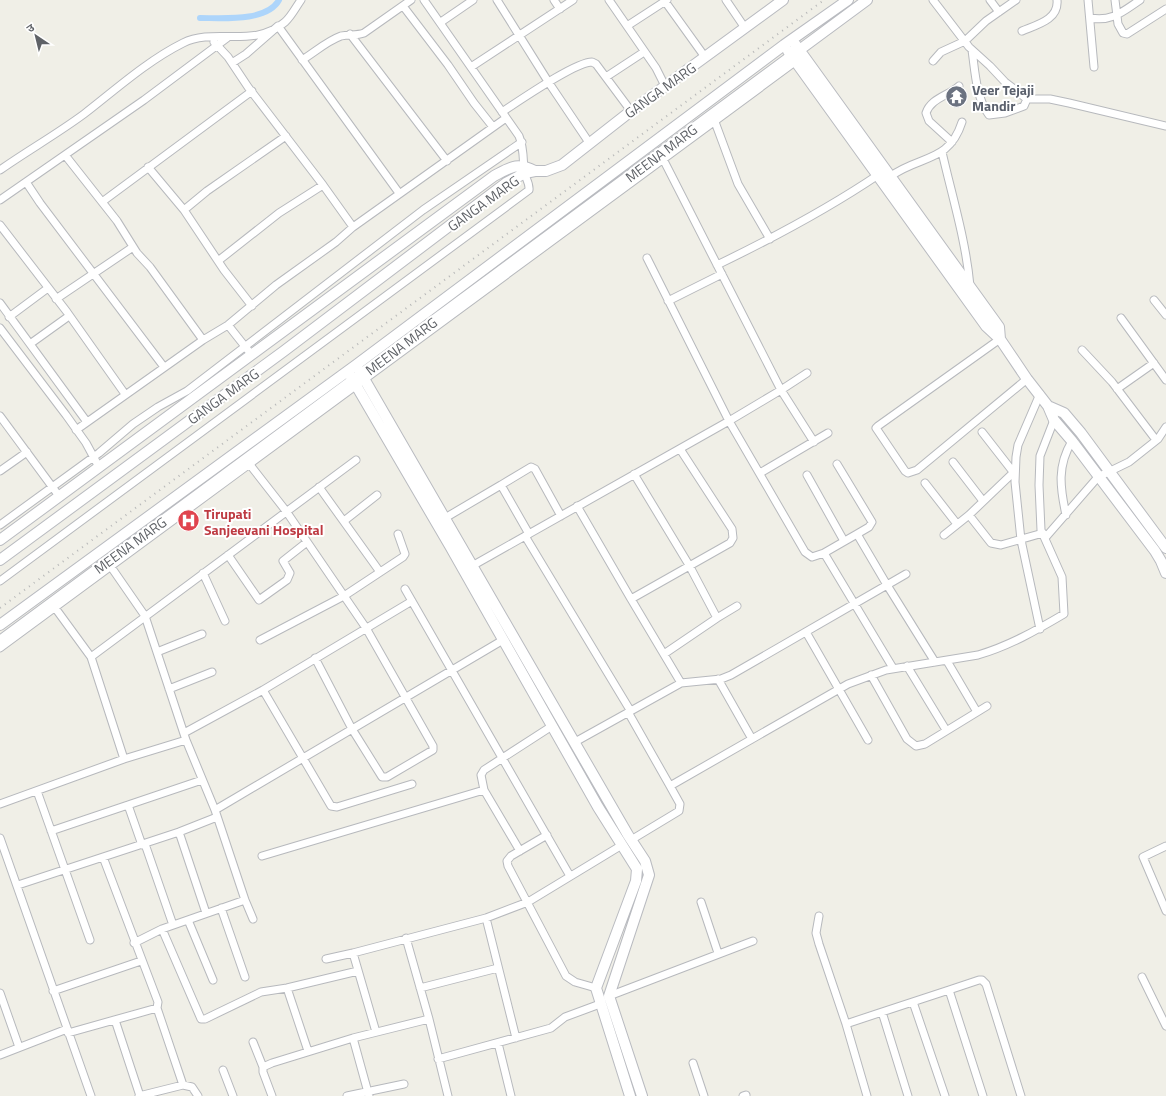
<svg xmlns="http://www.w3.org/2000/svg" width="1166" height="1096" font-family="'Titillium Web','Noto Sans Devanagari',sans-serif">
  <rect width="100%" height="100%" fill="#f0efe7"/>
  <g fill="none" stroke-linecap="round" stroke-linejoin="round">
    <path stroke="#add5fb" stroke-width="6" d="M 200,18 C 222,18 267,22 279,0"/>
    <defs>
      <path id="street" d="M 497,0 L 549,83 L 590,144
        M 554,0 L 560,9
        M 609,0 L 656,68 L 665,86
        M 664,0 L 705,57
        M 726,0 L 745,28
        M 933,0 L 969,47 L 990,66 L 1005,82 L 1027,99 L 1050,99 L 1069,103 L 1166,126
        M 990,0 L 999,12
        M 1088,0 L 1094,67
        M 1115,0 L 1118,24 L 1123,33 L 1127,34 L 1166,9
        M 403,6 L 448,65 L 474,103 L 493,127
        M 1090,18 C 1112,22 1122,12 1140,0
        M 441,22 L 473,0
        M 627,26 L 667,0
        M 1022,31 C 1036,25 1059,20 1057,0
        M 350,34 L 447,161
        M 214,42 L 228,57 L 248,87 L 323,185 L 353,227
        M 972,50 C 975,71 976,98 989,115 L 1005,113 L 1024,106 L 1027,99
        M 302,60 C 315,52 327,41 341,36 C 349,34 356,36 364,33 L 411,0
        M 933,61 L 941,52 L 965,41 L 986,21 L 1016,0
        M 232,63 L 246,54 L 278,26 L 399,193
        M 471,67 L 573,0
        M 606,77 L 644,52
        M 502,112 C 519,101 575,62 592,62 L 596,64 L 631,111
        M 715,122 L 738,184 L 770,239
        M 952,142 L 929,121 L 926,113 C 931,98 948,96 959,86
        M 942,152 C 952,196 966,241 970,286
        M 65,155 L 117,221 L 137,253 L 150,267 L 203,340
        M 662,157 L 781,390 L 807,373
        M 148,167 L 184,210 L 224,270 L 252,306
        M 0,170 C 27,151 57,134 84,114 C 115,90 147,61 183,43 C 215,27 254,49 285,22 C 291,17 296,7 301,0
        M 891,176 C 920,155 949,163 962,122
        M 26,182 L 40,203 L 164,367
        M 0,200 L 144,100 L 227,38
        M 102,202 L 252,91
        M 184,210 L 207,191 L 286,136
        M 0,225 L 67,312 L 125,394
        M 218,261 L 279,213 L 323,185
        M 717,265 C 773,238 826,210 878,175
        M 56,299 L 133,247
        M 1154,300 L 1166,315
        M 668,301 L 722,274
        M 0,303 L 87,422
        M 9,317 L 48,288
        M 1121,318 L 1166,380
        M 228,325 L 251,354
        M 0,328 L 66,415 L 86,443 L 99,467
        M 1000,339 L 878,426 L 876,428 L 905,471 L 908,473 L 917,470 L 1027,379
        M 30,344 L 69,316
        M 1082,350 L 1112,382 L 1156,440
        M 1117,389 L 1154,363
        M 1040,394 L 1018,445 L 1016,457 L 1015,482 L 1021,540 L 1040,629
        M 0,416 L 59,496
        M 76,430 L 203,340 L 228,325 L 276,285 L 336,242 L 353,227 L 506,118
        M 982,432 L 1014,473
        M 814,442 L 781,390 L 729,421 L 805,552 L 812,557 L 824,553 L 893,668
        M 247,461 L 286,511 L 366,628 L 433,746 L 433,750 L 387,777 L 382,777 L 352,729 L 315,658
        M 953,462 L 983,501
        M 837,464 L 872,522 L 869,527 L 857,534
        M 0,471 L 27,452
        M 760,473 L 828,433
        M 634,474 L 689,565 L 717,618 L 664,654
        M 807,475 L 844,541
        M 925,483 L 957,524
        M 501,485 L 531,467 L 535,469 L 561,516
        M 319,487 L 380,572
        M 577,506 L 631,599 L 730,543 L 733,538 L 732,529 L 680,449
        M 969,515 L 991,543 L 1001,545 L 1043,533
        M 1066,515 C 1060,487 1057,466 1072,441
        M 445,518 L 501,485 L 529,534
        M 344,521 L 377,495
        M 0,525 L 99,453 L 133,424 L 158,407 L 187,391 L 423,210 L 522,142
        M 944,535 L 969,515 L 1015,471
        M 525,536 L 630,710
        M 1045,538 L 1098,477 L 1129,462 L 1158,439 L 1166,427
        M 824,553 L 857,534 L 887,585 L 906,574
        M 228,555 L 259,600 L 287,580 L 290,573 L 283,561 L 307,542
        M 109,564 L 145,616 L 186,740 L 215,810 L 245,900 L 253,919
        M 472,566 L 729,421 L 647,258
        M 203,573 L 225,621
        M 0,581 L 529,190 C 530,183 525,178 524,171 C 523,158 524,148 519,136 L 424,0
        M 405,589 L 570,876
        M 631,599 L 681,683
        M 412,601 L 263,690 L 331,806 L 337,807 L 412,784
        M 53,605 L 91,657 L 124,759
        M 717,618 L 737,606
        M 806,632 L 868,740
        M 260,640 L 344,596 L 403,557 L 405,554 L 398,534
        M 0,648 L 799,59
        M 157,652 L 202,634
        M 91,657 L 356,460
        M 947,661 L 977,712
        M 907,666 L 946,730
        M 871,675 L 907,739 L 916,746 L 925,744 L 987,706
        M 718,679 L 752,739
        M 169,689 L 212,672
        M 628,712 L 670,786
        M 184,733 L 263,690
        M 575,742 L 681,683 L 721,679 L 731,675 L 887,585 L 935,662
        M 484,790 L 481,775 L 484,770 L 552,726
        M 37,791 L 90,940
        M 0,804 L 124,759 L 186,740
        M 128,805 L 142,845
        M 215,810 L 503,640
        M 51,831 L 202,780
        M 179,832 L 206,913
        M 547,835 L 511,856 L 507,861 L 508,866 L 566,976 L 575,982 L 596,988
        M 0,838 L 91,1096
        M 631,840 L 679,811 L 680,804 L 670,786 L 848,684 L 886,670 L 978,655 C 1009,646 1037,630 1064,614 L 1062,577 L 1041,530 L 1039,485 L 1040,456 L 1054,420
        M 145,844 L 173,925
        M 1166,846 L 1143,857 L 1166,911
        M 262,856 L 484,790 L 520,851
        M 103,857 L 158,1002 L 157,1008
        M 18,885 L 179,832 L 217,817
        M 701,902 L 718,953
        M 221,908 L 245,977
        M 819,916 L 816,933 L 819,944 L 846,1024
        M 486,918 L 516,1038
        M 188,920 L 213,980
        M 162,929 L 201,1019 L 205,1019 L 261,992 L 287,988 L 358,971
        M 406,938 L 429,1019
        M 134,943 L 162,929 L 245,900
        M 326,959 L 353,953
        M 1142,977 L 1166,1026
        M 287,988 L 308,1051
        M 420,988 L 498,968
        M 949,990 L 979,980 L 982,980 L 986,984 L 1021,1096
        M 53,991 L 141,961
        M 0,993 L 19,1047
        M 609,996 L 753,941
        M 913,1002 L 945,1096
        M 882,1012 L 949,990 L 983,1096
        M 115,1020 L 140,1096
        M 376,1032 L 353,953 L 486,918 L 528,902 L 622,845
        M 68,1033 L 157,1008 L 183,1085
        M 253,1042 L 263,1067
        M 498,1043 L 511,1096
        M 0,1055 L 67,1029
        M 438,1059 L 551,1028 L 565,1017 L 600,1004
        M 693,1063 L 704,1096
        M 223,1070 L 233,1096
        M 139,1096 L 183,1085 L 192,1087 L 198,1096
        M 272,1096 L 263,1072 L 263,1067 L 272,1063 L 353,1038
        M 347,1096 L 404,1084
        M 369,1096 L 353,1038 L 429,1019 L 448,1096
        M 743,1096 L 746,1095
        M 867,1096 L 846,1024 L 882,1012 L 908,1096"/>
      <path id="secondary" d="M 795,44 L 994,320 L 999,327 L 1000,339
        M 788,51 L 986,326 L 1000,339 L 1027,379 L 1048,406 L 1054,420 L 1072,441 L 1155,551 L 1161,561 L 1166,573
        M 359,370 L 628,835 L 645,861 L 649,875 L 609,996 L 642,1096
        M 350,375 L 450,546 L 598,807 L 637,869 L 636,881 L 596,988 L 630,1096
        M 1048,406 L 1064,413 L 1081,433 L 1166,548
        M 0,540 L 494,176 C 511,167 517,162 535,171
        M 0,560 L 284,351 L 506,183 L 525,173 L 535,171 L 546,171 L 562,165 L 631,111 L 783,0
        M 0,625 L 356,365 L 784,45 L 848,0
        M 0,641 L 867,0"/>
    </defs>
    <use href="#street" stroke="#b7b9bd" stroke-width="9"/>
    <use href="#secondary" stroke="#b9bbc0" stroke-width="12"/>
    <use href="#street" stroke="#fff" stroke-width="7"/>
    <use href="#secondary" stroke="#fff" stroke-width="10"/>
    <path stroke="#b7b8b8" stroke-width="2" stroke-dasharray="1 5" stroke-linecap="butt" d="M 0,608 L 824,0"/>
  </g>
  <defs>
    <symbol id="temple-disc" viewBox="-11 -11 22 22"><circle r="9.5" fill="#6b7280" stroke="#fff"/><path d="M0-6L5-2H3V0L6.5 2.5H4V6H1.5V3h-3V6H-4V2.5H-6.5L-3 0V-2H-5Z" fill="#fff"/></symbol>
    <symbol id="hospital-disc" viewBox="-11 -11 22 22"><circle r="9.5" fill="#e0444e" stroke="#fff"/><path d="M-5-5h3v3.5h4V-5h3V5h-3V1.5h-4V5h-3Z" fill="#fff"/></symbol>
  </defs>
  <g fill-rule="evenodd">
    <use href="#temple-disc" x="944" y="84" width="25" height="25"/>
    <use href="#hospital-disc" x="176" y="508" width="25" height="25"/>
  </g>
  <g text-anchor="middle" dominant-baseline="central" stroke-width="4" stroke-linejoin="round" paint-order="stroke">
    <g font-size="14" font-weight="bold" fill="#5b616d" stroke="#fff" text-anchor="start">
      <text x="972" y="89">Veer Tejaji<tspan x="972" dy="16">Mandir</tspan></text>
    </g>
    <g font-size="14" fill="#5f6267" stroke="#fff">
      <text transform="translate(660 90) rotate(-36)">GANGA MARG</text>
      <text transform="translate(661 153) rotate(-37)">MEENA MARG</text>
      <text transform="translate(483 203) rotate(-36)">GANGA MARG</text>
      <text transform="translate(401 346) rotate(-37)">MEENA MARG</text>
      <text transform="translate(223 396) rotate(-36)">GANGA MARG</text>
      <text transform="translate(130 545) rotate(-36)">MEENA MARG</text>
    </g>
    <g font-size="14" font-weight="bold" fill="#be3a42" stroke="#fff" text-anchor="start">
      <text x="204" y="513">Tirupati<tspan x="204" dy="16">Sanjeevani Hospital</tspan></text>
    </g>
  </g>
  <g transform="translate(36 36) rotate(325)" stroke="#ffffff" stroke-width="3" paint-order="stroke">
  <path d="M0-3L7 15L0 10L-7 15Z" fill="#5f6267"/>
  <text y="-6" font-size="11" font-weight="bold" text-anchor="middle" fill="#5f6267">उ</text>
  </g>
</svg>
